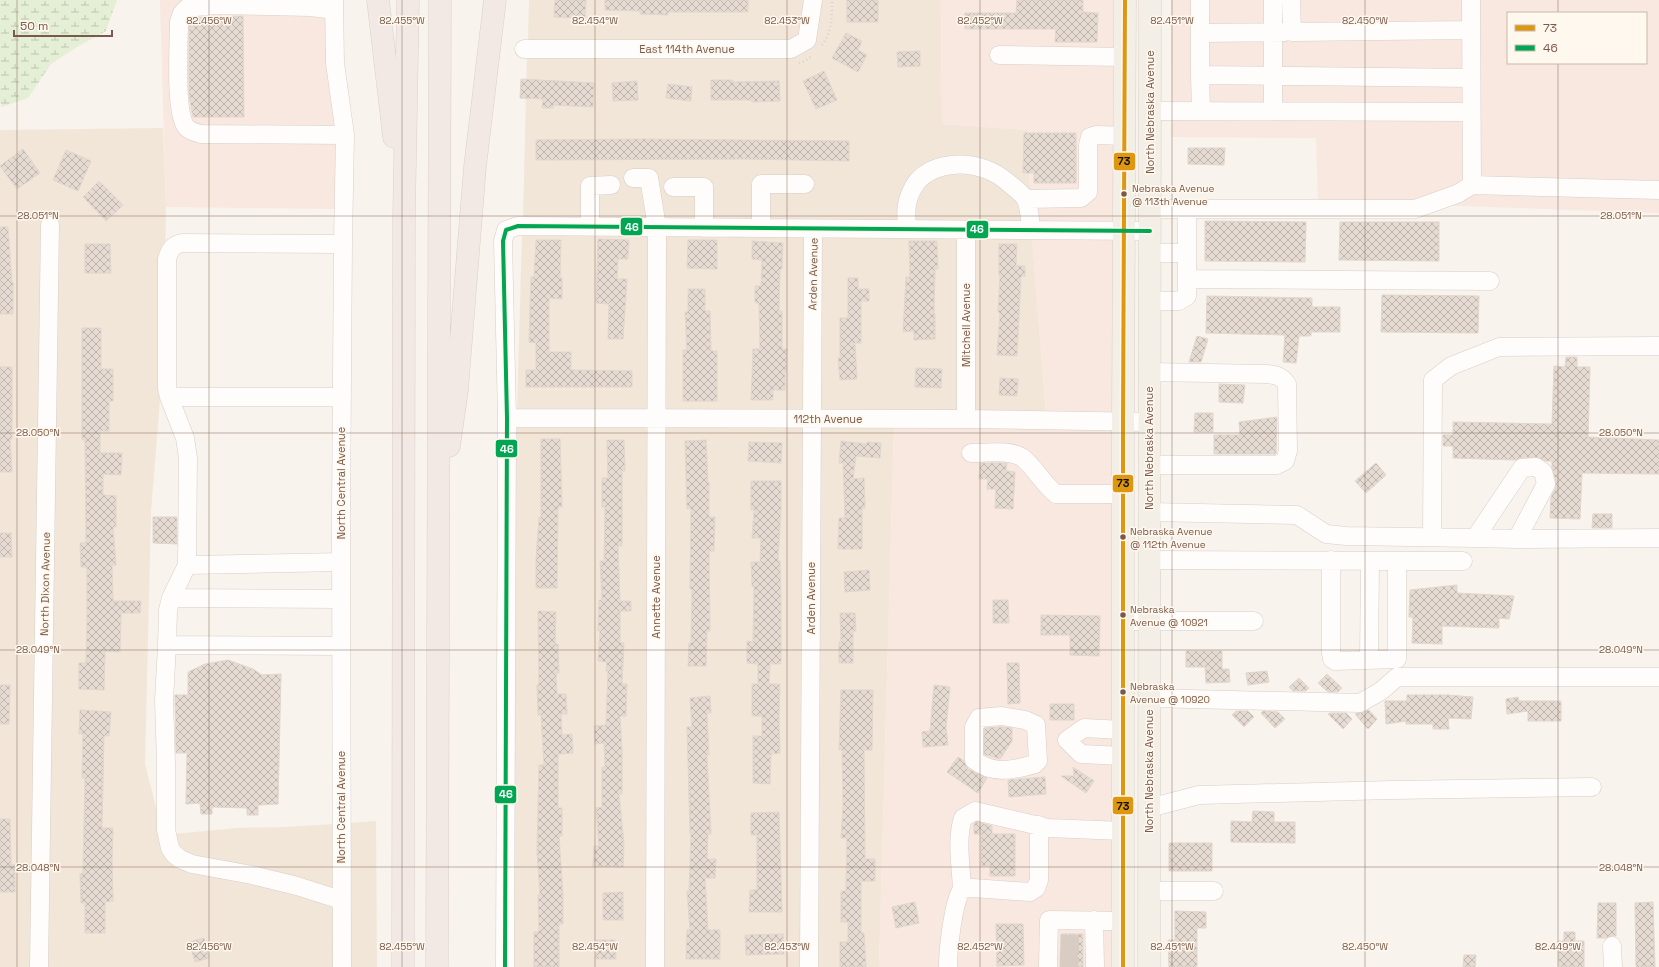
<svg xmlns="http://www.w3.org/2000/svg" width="1659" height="967" font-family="'Space Grotesk',sans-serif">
  <defs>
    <pattern id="wetland-marsh" width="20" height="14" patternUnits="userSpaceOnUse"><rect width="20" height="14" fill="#e5efd6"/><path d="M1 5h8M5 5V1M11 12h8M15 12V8" fill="none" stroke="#bec5b0"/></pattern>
    <pattern id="building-cross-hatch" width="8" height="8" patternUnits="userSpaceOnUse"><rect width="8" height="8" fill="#e5dbd3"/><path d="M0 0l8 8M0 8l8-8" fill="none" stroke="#beb5ad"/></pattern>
  </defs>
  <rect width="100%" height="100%" fill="#f8f3ec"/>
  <path fill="#f2e6d9" d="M 529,0 L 806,0 L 801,35 L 789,41 L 528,41 Z
    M 820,0 L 941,0 L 942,124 L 1028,130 L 1031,223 L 523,219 L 527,56 L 791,56 Z
    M 163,128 L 166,207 L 164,349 L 151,512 L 145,764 L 163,835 L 237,828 L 287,827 L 334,824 L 335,967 L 46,967 L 57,218 L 43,217 L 33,967 L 0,967 L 0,130 Z
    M 522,234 L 650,235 L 649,412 L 517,411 Z
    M 663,235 L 806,236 L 805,412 L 663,412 Z
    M 820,236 L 959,237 L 959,412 L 818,412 Z
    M 973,238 L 1032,238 L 1046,413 L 973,412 Z
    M 517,426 L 649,427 L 648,967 L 512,967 L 513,561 Z
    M 663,427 L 805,427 L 803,967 L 661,967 Z
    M 818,427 L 894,427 L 879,967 L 816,967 Z
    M 376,821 L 377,967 L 348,967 L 348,823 Z"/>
  <path fill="#f8e8df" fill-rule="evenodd" d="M 160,0 L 327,0 L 339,135 L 337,209 L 166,207 Z
    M 941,0 L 1113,0 L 1114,223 L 1031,223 L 1028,130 L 942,124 Z
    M 1171,0 L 1659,0 L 1659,213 L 1318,201 L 1316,138 L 1172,137 ZM 1508,13 L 1646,13 L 1646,63 L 1508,63 Z
    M 1032,238 L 1114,239 L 1114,414 L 1046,413 Z
    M 894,427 L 1114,429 L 1114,967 L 879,967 Z"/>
  <path fill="url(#wetland-marsh)" d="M 0,0 L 117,0 L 106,31 L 77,47 L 51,64 L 28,98 L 2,107 L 0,102 Z"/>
  <path fill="url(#building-cross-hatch)" stroke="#e2d6ce" d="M 555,0 L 586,0 L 585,18 L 554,17 Z
    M 605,0 L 748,0 L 748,12 L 668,12 L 668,15 L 640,14 L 640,11 L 605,10 Z
    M 847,0 L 878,0 L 878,22 L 847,22 Z
    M 1017,0 L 1083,0 L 1083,12 L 1098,13 L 1097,42 L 1055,42 L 1056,29 L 965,29 L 965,13 L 1016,13 Z
    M 243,16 L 244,117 L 193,117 L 189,94 L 189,24 L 191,19 L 205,17 Z
    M 846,33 L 862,41 L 858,50 L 867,55 L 858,72 L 832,58 Z
    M 920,51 L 920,66 L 898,67 L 897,52 Z
    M 824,71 L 837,100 L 816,109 L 803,81 Z
    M 521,79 L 594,83 L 593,107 L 553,105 L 553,108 L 542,108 L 543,99 L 520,98 Z
    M 711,80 L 733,80 L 733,82 L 779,81 L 780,101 L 752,102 L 751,100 L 711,100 Z
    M 637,81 L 638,100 L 613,101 L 612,83 Z
    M 668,84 L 692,87 L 691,101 L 666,98 Z
    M 1024,133 L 1076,133 L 1076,183 L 1034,183 L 1034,173 L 1023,173 Z
    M 643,139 L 849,141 L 849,161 L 743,159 L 536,160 L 536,140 Z
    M 1188,148 L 1225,148 L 1224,165 L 1188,164 Z
    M 23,149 L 40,173 L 17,189 L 0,166 Z
    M 66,150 L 91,161 L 78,191 L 53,180 Z
    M 99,181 L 123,205 L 106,221 L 83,197 Z
    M 1205,221 L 1306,222 L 1305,262 L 1205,261 Z
    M 1340,222 L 1439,222 L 1439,261 L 1339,260 Z
    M 0,227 L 8,227 L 12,282 L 13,282 L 13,314 L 0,314 Z
    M 598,239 L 629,240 L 628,259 L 618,259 L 617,279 L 627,279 L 623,339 L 608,339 L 609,304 L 596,303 Z
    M 536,240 L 561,240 L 560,278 L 562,278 L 562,299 L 549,298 L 549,352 L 571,352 L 571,370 L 632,371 L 632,387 L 526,387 L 526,370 L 536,370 L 536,343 L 529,342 L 531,277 L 534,277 Z
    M 688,240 L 717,240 L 717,269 L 687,268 Z
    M 752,241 L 783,243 L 782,269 L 780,269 L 779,311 L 782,311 L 782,349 L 787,349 L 786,373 L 785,373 L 785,390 L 773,390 L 773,400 L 751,400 L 753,349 L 760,349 L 759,303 L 755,303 L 755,286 L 761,286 L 762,260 L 752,259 Z
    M 909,241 L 937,241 L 938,269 L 935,269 L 934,314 L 935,314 L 935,339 L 914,340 L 914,331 L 903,332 L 906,277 L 910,277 Z
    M 85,244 L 110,244 L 111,273 L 85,273 Z
    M 999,244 L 1017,244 L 1016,266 L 1025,266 L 1025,276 L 1021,276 L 1017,356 L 997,355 L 1000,313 L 998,312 L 1000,276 L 999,276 Z
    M 848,278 L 858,278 L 858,289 L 869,289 L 869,301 L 861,301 L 861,343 L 855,343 L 857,379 L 840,380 L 838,358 L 840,358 L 840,318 L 848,318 Z
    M 688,289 L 705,289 L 705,311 L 710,311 L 711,351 L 717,351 L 717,401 L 683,401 L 683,350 L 687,350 L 685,312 L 688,312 Z
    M 1382,295 L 1479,296 L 1478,333 L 1381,332 Z
    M 1207,296 L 1312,298 L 1312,307 L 1340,307 L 1340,332 L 1311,332 L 1311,336 L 1299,336 L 1296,363 L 1283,362 L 1285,335 L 1206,333 Z
    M 82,328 L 101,328 L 101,369 L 113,369 L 113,401 L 109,401 L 109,431 L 100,431 L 100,453 L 122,453 L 121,475 L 103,474 L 103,495 L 116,496 L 116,527 L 113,527 L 116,565 L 112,565 L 113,601 L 141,601 L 140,613 L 121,613 L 120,652 L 105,651 L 104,690 L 79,689 L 79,663 L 86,663 L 87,622 L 87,567 L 81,567 L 80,543 L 86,543 L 85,440 L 82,440 Z
    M 1197,336 L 1208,339 L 1201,362 L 1189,362 Z
    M 1566,357 L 1577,357 L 1577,367 L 1590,367 L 1588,437 L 1659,440 L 1659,474 L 1582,473 L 1580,519 L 1550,518 L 1551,497 L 1555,489 L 1556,482 L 1552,467 L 1552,461 L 1546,461 L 1535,457 L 1521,458 L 1515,460 L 1453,458 L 1453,446 L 1443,446 L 1443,435 L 1453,435 L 1453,422 L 1552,424 L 1554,366 L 1565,367 Z
    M 0,367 L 12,367 L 12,439 L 10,439 L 12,472 L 0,472 Z
    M 916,368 L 942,369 L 941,388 L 915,387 Z
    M 1000,378 L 1018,379 L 1017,396 L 999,395 Z
    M 1219,384 L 1245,385 L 1243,403 L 1219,402 Z
    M 1195,413 L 1213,413 L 1213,432 L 1194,432 Z
    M 1277,417 L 1276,454 L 1214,454 L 1214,435 L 1240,435 L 1239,422 Z
    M 541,439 L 560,439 L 562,507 L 558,507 L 557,588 L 536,588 L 536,560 L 539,517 L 541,517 Z
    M 607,440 L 624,440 L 625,471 L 622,471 L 622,546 L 618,546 L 620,601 L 631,601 L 631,611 L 620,611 L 620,642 L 624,643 L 622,684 L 627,684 L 626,716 L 620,716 L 622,751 L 622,794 L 619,794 L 624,844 L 623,867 L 593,866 L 594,846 L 599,846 L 596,808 L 602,807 L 602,767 L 605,767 L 604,743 L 595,744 L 594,726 L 606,725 L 608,671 L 606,671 L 607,662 L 598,661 L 600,631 L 598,631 L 599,600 L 602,600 L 600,561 L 604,561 L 605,507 L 602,507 L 602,478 L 608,478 Z
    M 706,440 L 708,482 L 709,482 L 709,517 L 715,517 L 714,551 L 709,551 L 710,631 L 707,631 L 706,666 L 688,666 L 689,643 L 691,643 L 692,589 L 690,589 L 691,509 L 687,509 L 685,441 Z
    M 841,441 L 867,444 L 867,442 L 881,443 L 880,458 L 856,456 L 853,479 L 864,478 L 865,508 L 862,508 L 862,549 L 838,549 L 839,518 L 845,518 L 843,463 L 839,463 Z
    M 749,442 L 782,443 L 781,463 L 748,461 Z
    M 980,463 L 1007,463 L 1006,471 L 1015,472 L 1013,509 L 995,508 L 996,489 L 987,489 L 988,479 L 979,479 Z
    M 1376,463 L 1386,475 L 1366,493 L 1355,481 Z
    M 751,481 L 781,481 L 781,509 L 778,561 L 780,561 L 781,603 L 781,664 L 770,664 L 769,684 L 780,684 L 779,716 L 780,753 L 771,754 L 770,784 L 753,783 L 753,736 L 762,736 L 762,716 L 752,716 L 752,684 L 758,684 L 758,664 L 747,663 L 747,641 L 753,642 L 754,586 L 752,586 L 751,562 L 760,562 L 761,538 L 752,538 L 754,510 L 751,510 Z
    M 1593,514 L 1612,514 L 1612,528 L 1592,528 Z
    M 153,517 L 177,517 L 177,544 L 153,543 Z
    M 0,533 L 11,533 L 12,557 L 0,557 Z
    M 869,570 L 870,590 L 845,592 L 844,572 Z
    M 1457,585 L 1457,593 L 1514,596 L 1509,619 L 1499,618 L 1499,628 L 1442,626 L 1442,644 L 1412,643 L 1413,617 L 1409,617 L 1410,590 Z
    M 993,600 L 1008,600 L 1009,623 L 993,623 Z
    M 538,611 L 556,612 L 555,644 L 558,644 L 559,673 L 556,673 L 557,694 L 566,694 L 567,714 L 561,714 L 562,735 L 572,734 L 573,753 L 558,754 L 558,808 L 562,808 L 562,836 L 559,836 L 563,895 L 563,924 L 559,924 L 559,967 L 534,967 L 534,932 L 539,932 L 538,895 L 540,895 L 537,852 L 539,765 L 544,765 L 541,715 L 538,715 L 537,685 L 539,685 Z
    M 840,613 L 855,613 L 856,631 L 853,631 L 853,663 L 839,663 L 839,642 L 841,642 Z
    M 1041,615 L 1100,616 L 1099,656 L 1070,655 L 1070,635 L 1041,635 Z
    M 1186,651 L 1222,651 L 1222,669 L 1229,669 L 1230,682 L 1206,683 L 1205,667 L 1186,667 Z
    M 228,660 L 253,669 L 262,675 L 281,674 L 278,804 L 258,805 L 258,815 L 247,815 L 247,808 L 212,807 L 212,814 L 201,814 L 200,803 L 186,804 L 187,753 L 176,753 L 175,695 L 188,695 L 188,672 L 205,664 Z
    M 1007,663 L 1019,663 L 1020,703 L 1008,704 Z
    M 1267,671 L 1269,682 L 1248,685 L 1246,673 Z
    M 1327,674 L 1342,688 L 1338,692 L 1328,692 L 1318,683 Z
    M 1299,678 L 1309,688 L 1306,691 L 1293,691 L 1289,687 Z
    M 0,685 L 10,685 L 9,724 L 0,724 Z
    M 934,685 L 950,687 L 946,728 L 948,745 L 923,747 L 922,732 L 930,731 Z
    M 841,690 L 873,690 L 872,750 L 864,750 L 865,859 L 875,859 L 875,881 L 861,881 L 861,933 L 864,933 L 866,967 L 840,967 L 840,942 L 848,942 L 848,922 L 841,922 L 841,891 L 846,891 L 847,838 L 841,838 L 843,805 L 842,750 L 839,750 Z
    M 1407,695 L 1448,695 L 1473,697 L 1471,719 L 1448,718 L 1449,729 L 1433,729 L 1433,724 L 1406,724 L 1406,721 L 1386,724 L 1385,701 L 1407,701 Z
    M 710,696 L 711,713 L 707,713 L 709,755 L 707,755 L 711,834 L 708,834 L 707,859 L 716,859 L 715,878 L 705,878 L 708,930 L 720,930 L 720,959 L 686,959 L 687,930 L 690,930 L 687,891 L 689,891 L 691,834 L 690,834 L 687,727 L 692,727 L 690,698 Z
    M 1518,697 L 1519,701 L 1561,701 L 1561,721 L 1528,721 L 1528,711 L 1507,714 L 1506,699 Z
    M 1050,704 L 1074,704 L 1074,720 L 1050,720 Z
    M 80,710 L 111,712 L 109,736 L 104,736 L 102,828 L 113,828 L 112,861 L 113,901 L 105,902 L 105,933 L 85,933 L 85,903 L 81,903 L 80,874 L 83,873 L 85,778 L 82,778 L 83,734 L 79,734 Z
    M 1369,710 L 1377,719 L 1368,729 L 1355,714 Z
    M 1236,711 L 1248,711 L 1254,717 L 1244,727 L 1232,715 Z
    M 1263,711 L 1278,712 L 1285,719 L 1275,728 L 1261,713 Z
    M 1330,713 L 1346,713 L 1352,719 L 1343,729 L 1328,714 Z
    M 1002,727 L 1012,728 L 1012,741 L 1000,759 L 986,755 L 984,754 L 984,730 L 985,728 Z
    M 958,757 L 964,761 L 968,769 L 987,778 L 978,793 L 947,772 Z
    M 1073,767 L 1094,781 L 1086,793 L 1061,776 L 1074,776 Z
    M 1045,777 L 1046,794 L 1009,797 L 1008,780 Z
    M 1253,811 L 1274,812 L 1274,822 L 1295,822 L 1295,843 L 1231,842 L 1231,821 L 1252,822 Z
    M 779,812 L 782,912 L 749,912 L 750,890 L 757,890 L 757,835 L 751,835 L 751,813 Z
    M 0,819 L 10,819 L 11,864 L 15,865 L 15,892 L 0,892 Z
    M 977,822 L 992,826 L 992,834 L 1015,834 L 1015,876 L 990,876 L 990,866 L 981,866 L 981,834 L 974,834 L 974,824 Z
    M 1169,843 L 1212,843 L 1212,871 L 1169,871 Z
    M 623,892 L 623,920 L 603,920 L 603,893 Z
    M 915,902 L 919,923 L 896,928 L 892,907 Z
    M 1653,902 L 1655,967 L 1636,967 L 1635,903 Z
    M 1598,903 L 1616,903 L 1616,936 L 1611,936 L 1605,938 L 1597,938 Z
    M 1175,911 L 1206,912 L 1206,928 L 1197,928 L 1197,967 L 1169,967 L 1168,940 L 1175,940 Z
    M 996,924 L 1023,924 L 1024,965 L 997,966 Z
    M 1564,932 L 1575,932 L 1575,941 L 1584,941 L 1584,967 L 1559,967 L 1558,941 L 1564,941 Z
    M 783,934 L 784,954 L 746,955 L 745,935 Z
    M 1061,934 L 1083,934 L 1083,967 L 1060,967 Z
    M 204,938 L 209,958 L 195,962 L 189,942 Z
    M 596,940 L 615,940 L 616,959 L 596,959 Z
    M 1464,955 L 1476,955 L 1475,967 L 1463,967 Z"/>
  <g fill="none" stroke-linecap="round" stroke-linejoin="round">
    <path stroke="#d8ccc3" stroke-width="18" stroke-dasharray="18 9" stroke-linecap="butt" d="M 1061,944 L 1083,944
      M 1060,959 L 1083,959"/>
    <defs>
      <path id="minor" d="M 334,0 L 335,63 L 345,135 L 343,241 L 341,514 L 342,967
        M 1200,0 L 1200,75
        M 1291,0 L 1292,32 L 1471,30
        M 1471,0 L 1472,185 L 1659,190
        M 334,10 L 311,7 L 214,5 L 187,8 L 182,13 L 179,22 C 179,42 174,115 187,128 C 190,131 197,133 201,134 L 345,135
        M 1200,33 L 1285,32
        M 524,49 L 791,49 L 807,40 L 813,0
        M 999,55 L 1124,57
        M 1150,111 L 1471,112
        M 1201,111 L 1200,75 L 1471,78
        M 1273,111 L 1273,0
        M 633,178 L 649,178 L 657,227 L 655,967
        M 673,187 L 704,187 L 704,228
        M 1026,199 L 1081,198 L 1088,192 L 1088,145 L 1090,137 L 1097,135 L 1124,136
        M 1150,209 L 1415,209 L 1457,194 L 1472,185
        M 1187,209 L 1187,253
        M 590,227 L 590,186 L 611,185
        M 761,228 L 761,184 L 805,184
        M 907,229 C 906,216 905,203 912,190 C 924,164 960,160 985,169 C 995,172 1003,178 1011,185 C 1016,189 1023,194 1026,200 C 1030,209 1030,221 1031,230
        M 966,230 L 966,419
        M 1150,253 L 1187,253 L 1187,296 L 1179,301 L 1150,301
        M 1187,279 L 1490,281
        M 169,397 L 185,438 L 188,458 L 187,565 L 171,598 L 168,610 L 167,645 L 341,646
        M 341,397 L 169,397 L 167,388 L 167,259 C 170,249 173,245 182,243 L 343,244
        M 507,418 L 966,419 L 1149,422
        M 971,453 C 985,453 1013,449 1024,459 C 1036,469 1043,484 1056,494 L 1123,494
        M 1149,465 L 1277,465 L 1285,461 L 1288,451 L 1287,384 C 1281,376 1277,375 1267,374 L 1149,372
        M 1149,512 L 1297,515 L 1326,534 L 1346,536 L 1475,538 L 1522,468 L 1536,467 L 1543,472 L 1546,484 L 1517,539 L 1659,538
        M 1432,537 L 1433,380 L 1451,366 L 1499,347 L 1659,346
        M 1475,538 L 1517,539
        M 1149,560 L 1463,561
        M 1331,560 L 1331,653 L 1332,659 L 1335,661 L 1397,659 L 1397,561
        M 187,565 L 341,562
        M 171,598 L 341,599
        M 1123,621 L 1254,621
        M 167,645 L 164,701 L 166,763 L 166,830 L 170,848 L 174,854 L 180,859 L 192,864 L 252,875 L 297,886 L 341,900
        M 1369,659 L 1370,561
        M 1149,698 L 1360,703 L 1381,691 L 1397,677 L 1659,677
        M 1002,716 L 1025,720 L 1036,725 L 1038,761 L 1035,764 C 1014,770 993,775 974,760 L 974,727 L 979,718 Z
        M 1123,730 L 1084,728 L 1067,740 L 1081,754 L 1123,756
        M 1149,808 L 1199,795 L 1392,790 L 1592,787
        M 962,889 L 973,888 L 1030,892 L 1036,888 L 1039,880 L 1039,825
        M 1149,891 L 1214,891
        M 1094,920 L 1095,967
        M 1612,946 L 1613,967
        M 39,967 L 50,225
        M 505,967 L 507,418 L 503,241 L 506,230 L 518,226 L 1150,231
        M 809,967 L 813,229
        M 948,967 C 948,950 953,902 962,889 C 961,866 956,840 963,818 L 975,811 L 1048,828 L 1123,831
        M 1048,967 L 1049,920 L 1123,921"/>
      <path id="major" d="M 1123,967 L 1123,422 L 1125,0
        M 1149,967 L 1150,0"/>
      <path id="highway" d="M 378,0 L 394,137
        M 449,446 L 457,390 L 475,167 L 495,0
        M 403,967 L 404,216 L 408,0
        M 437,967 L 440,0"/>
    </defs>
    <use href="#minor" stroke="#d7cec8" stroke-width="19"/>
    <use href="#major" stroke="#dad0c9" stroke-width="23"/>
    <use href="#highway" stroke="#dad0c9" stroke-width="23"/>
    <path stroke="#dbd2cd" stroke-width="2.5" stroke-dasharray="1 3" stroke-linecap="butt" d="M 822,45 C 832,33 832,15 832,0
      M 799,63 L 805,61 L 812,56
      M 1166,531 L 1182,532"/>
    <use href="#minor" stroke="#fefdfc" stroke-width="18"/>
    <use href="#major" stroke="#f3eee6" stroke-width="22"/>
    <use href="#highway" stroke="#f2e9e4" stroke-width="22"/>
    <defs>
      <path id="bus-1" d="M 1123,967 L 1123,422 L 1125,0"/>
      <path id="bus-2" d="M 505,967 L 507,418 L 503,241 L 506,230 L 518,226 L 1150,231"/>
    </defs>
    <use href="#bus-1" stroke="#fff8ee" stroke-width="7"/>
    <use href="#bus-2" stroke="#fff8ee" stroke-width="7"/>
    <use href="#bus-1" stroke="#de970f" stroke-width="4"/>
    <use href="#bus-2" stroke="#00a651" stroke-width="4"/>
  </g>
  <path fill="none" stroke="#795949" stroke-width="1" stroke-opacity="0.45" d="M 17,0 L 17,967M 209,0 L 209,967M 402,0 L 402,967M 595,0 L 595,967M 787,0 L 787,967M 980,0 L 980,967M 1172,0 L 1172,967M 1365,0 L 1365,967M 1558,0 L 1558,13M 1558,63 L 1558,967M 0,216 L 1659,216M 0,433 L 1659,433M 0,650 L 1659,650M 0,867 L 1659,867"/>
  <g fill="#795949" stroke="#fff8ee" stroke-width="1.5">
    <circle cx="1124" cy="194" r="3.5"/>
    <circle cx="1123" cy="537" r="3.5"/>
    <circle cx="1123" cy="615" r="3.5"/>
    <circle cx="1123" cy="692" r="3.5"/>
  </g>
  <g text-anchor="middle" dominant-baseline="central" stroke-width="3" stroke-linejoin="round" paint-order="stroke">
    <g font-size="10" fill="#795949" stroke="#fff8ee" text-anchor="start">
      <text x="1132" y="188">Nebraska Avenue<tspan x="1132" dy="13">@ 113th Avenue</tspan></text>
      <text x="1130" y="531">Nebraska Avenue<tspan x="1130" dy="13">@ 112th Avenue</tspan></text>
      <text x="1130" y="609">Nebraska<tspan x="1130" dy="13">Avenue @ 10921</tspan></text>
      <text x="1130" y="686">Nebraska<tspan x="1130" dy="13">Avenue @ 10920</tspan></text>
    </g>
    <g font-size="11" fill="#795949" stroke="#fff8ee">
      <text x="687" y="49">East 114th Avenue</text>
      <text transform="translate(1150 112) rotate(-90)">North Nebraska Avenue</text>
      <text transform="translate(813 274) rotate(-89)">Arden Avenue</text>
      <text transform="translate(966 325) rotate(-90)">Mitchell Avenue</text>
      <text x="828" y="419">112th Avenue</text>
      <text transform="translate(1149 448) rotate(-90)">North Nebraska Avenue</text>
      <text transform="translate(341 483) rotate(-90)">North Central Avenue</text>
      <text transform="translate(45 584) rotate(-89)">North Dixon Avenue</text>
      <text transform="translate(656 597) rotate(-90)">Annette Avenue</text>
      <text transform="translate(811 598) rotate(-90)">Arden Avenue</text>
      <text transform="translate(1149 771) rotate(-90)">North Nebraska Avenue</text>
      <text transform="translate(341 807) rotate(-90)">North Central Avenue</text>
    </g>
  </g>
  <g font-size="10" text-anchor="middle" fill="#795949" stroke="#fff8ee" stroke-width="3" stroke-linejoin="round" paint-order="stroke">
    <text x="209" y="24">82.456°W</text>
    <text x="402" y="24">82.455°W</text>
    <text x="595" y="24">82.454°W</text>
    <text x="787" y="24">82.453°W</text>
    <text x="980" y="24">82.452°W</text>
    <text x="1172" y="24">82.451°W</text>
    <text x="1365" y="24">82.450°W</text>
    <text x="38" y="219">28.051°N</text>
    <text x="1621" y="219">28.051°N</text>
    <text x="38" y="436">28.050°N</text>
    <text x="1621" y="436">28.050°N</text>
    <text x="38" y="653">28.049°N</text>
    <text x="1621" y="653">28.049°N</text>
    <text x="38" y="871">28.048°N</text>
    <text x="1621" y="871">28.048°N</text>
    <text x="209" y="950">82.456°W</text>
    <text x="402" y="950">82.455°W</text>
    <text x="595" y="950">82.454°W</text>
    <text x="787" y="950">82.453°W</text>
    <text x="980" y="950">82.452°W</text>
    <text x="1172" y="950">82.451°W</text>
    <text x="1365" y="950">82.450°W</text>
    <text x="1558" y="950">82.449°W</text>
  </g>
  <g stroke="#fff8ee" stroke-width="1.5">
    <rect x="1113" y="152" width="23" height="19" rx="4" fill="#de970f"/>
    <rect x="620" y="217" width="23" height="19" rx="4" fill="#00a651"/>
    <rect x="966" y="220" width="23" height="19" rx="4" fill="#00a651"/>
    <rect x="495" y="439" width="23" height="19" rx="4" fill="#00a651"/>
    <rect x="1112" y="474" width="22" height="19" rx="4" fill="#de970f"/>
    <rect x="494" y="785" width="23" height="19" rx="4" fill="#00a651"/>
    <rect x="1112" y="796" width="22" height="19" rx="4" fill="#de970f"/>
  </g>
  <g font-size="11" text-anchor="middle" font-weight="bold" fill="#fff">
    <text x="632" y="231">46</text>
    <text x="977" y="233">46</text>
    <text x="507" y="453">46</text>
    <text x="506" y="798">46</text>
  </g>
  <g font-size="11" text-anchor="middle" font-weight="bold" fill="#111">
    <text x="1124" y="165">73</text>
    <text x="1123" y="487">73</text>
    <text x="1123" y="810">73</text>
  </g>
  <rect x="1507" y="12" width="140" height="52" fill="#fff8ee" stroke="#c9b8ac"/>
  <rect x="1515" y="25" width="20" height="6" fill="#de970f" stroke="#c9b8ac"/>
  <text x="1543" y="32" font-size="12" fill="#795949">73</text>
  <rect x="1515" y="45" width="20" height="6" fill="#00a651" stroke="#c9b8ac"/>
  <text x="1543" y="52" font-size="12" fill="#795949">46</text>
  <path d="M14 30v6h98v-6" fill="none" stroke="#795949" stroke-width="2"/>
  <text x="20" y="30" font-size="12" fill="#795949" stroke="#fff8ee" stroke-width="3" paint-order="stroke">50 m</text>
</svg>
